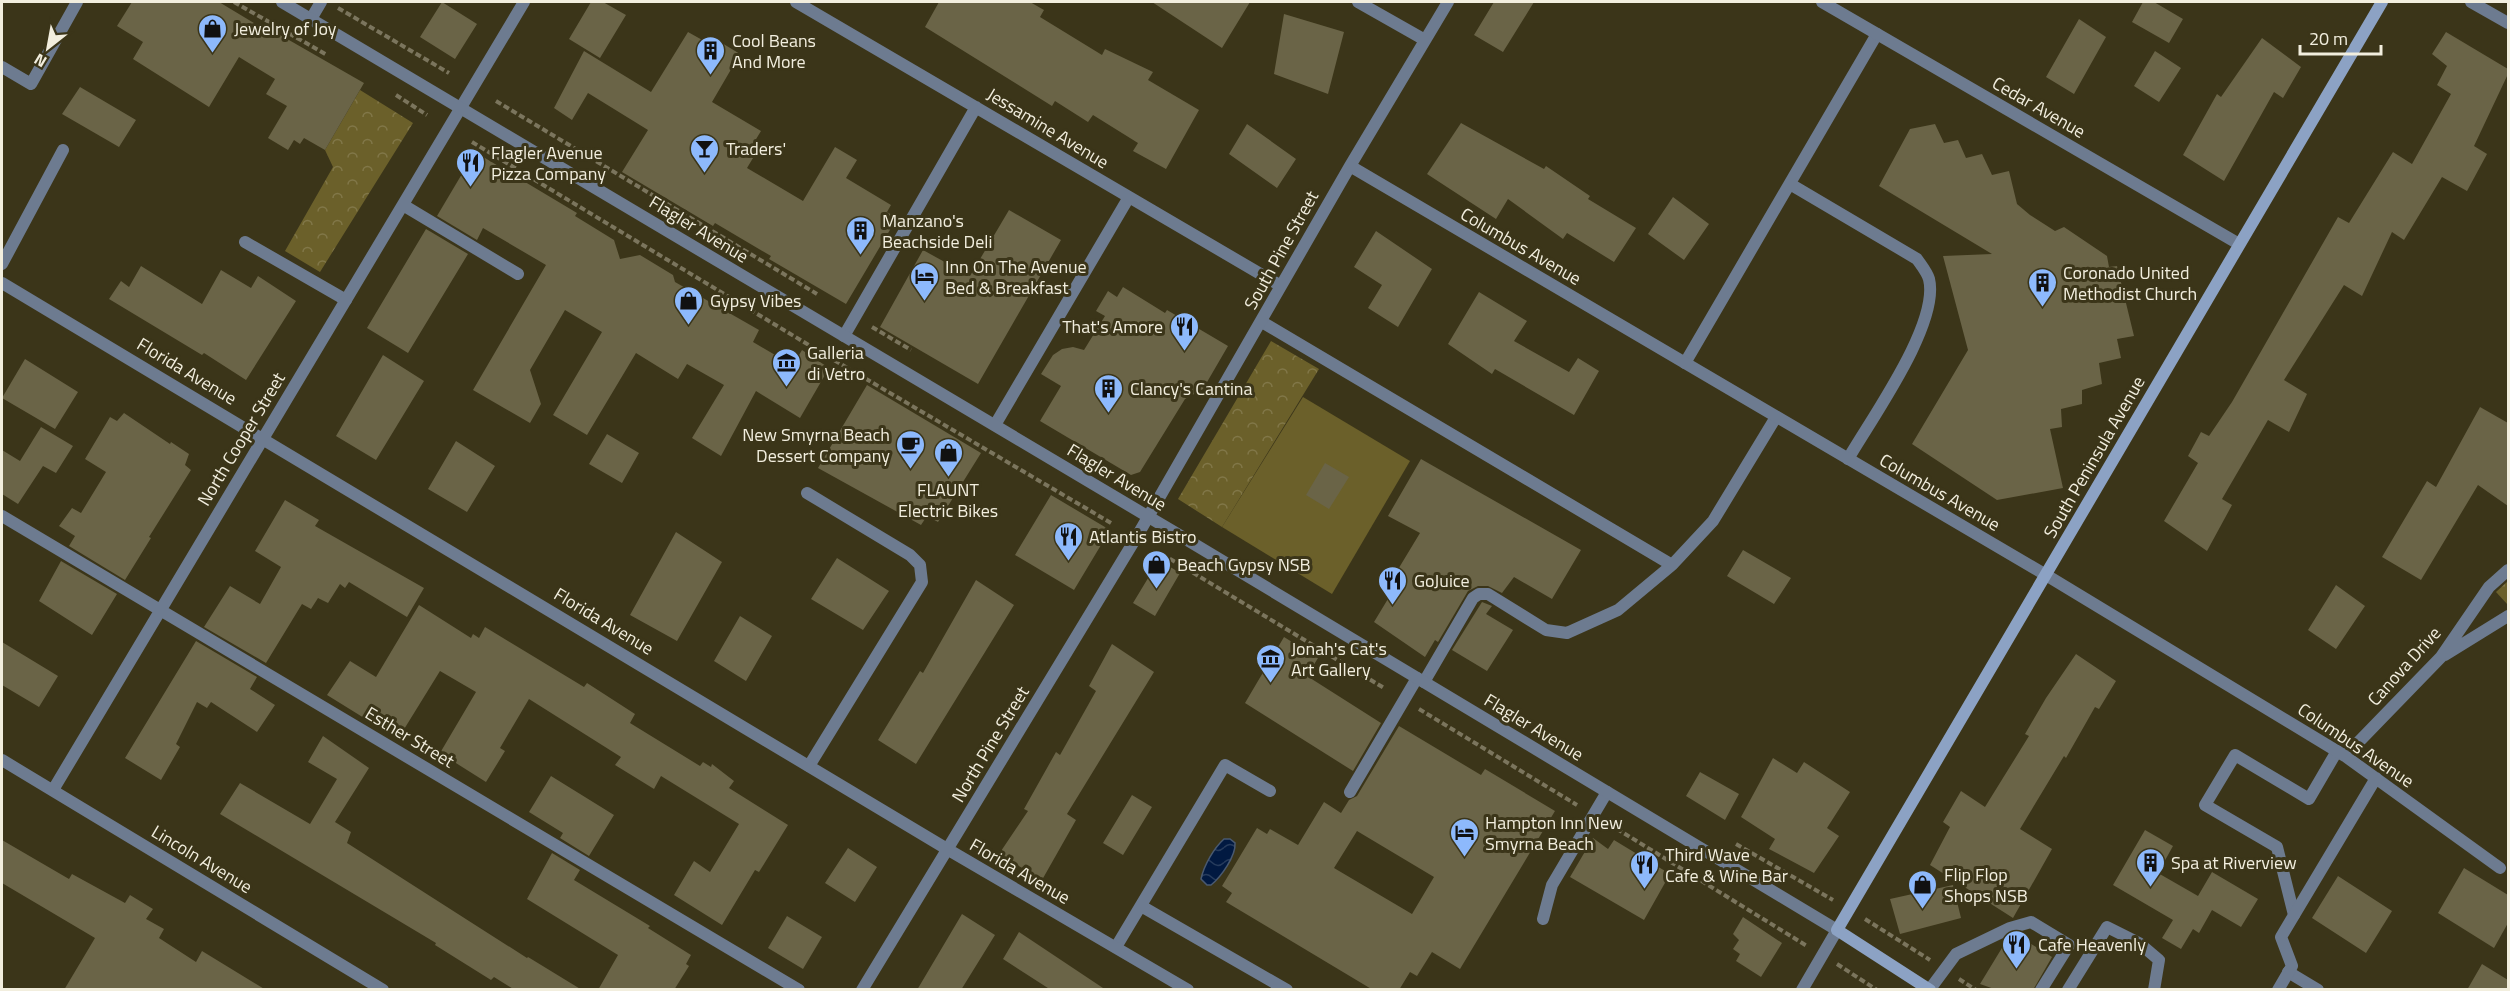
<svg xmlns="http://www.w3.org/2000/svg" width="2510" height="991" font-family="'Titillium Web',sans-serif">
  <defs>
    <pattern id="cemetery-stones" width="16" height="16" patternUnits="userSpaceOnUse" patternTransform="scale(1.5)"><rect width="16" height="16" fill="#6b602a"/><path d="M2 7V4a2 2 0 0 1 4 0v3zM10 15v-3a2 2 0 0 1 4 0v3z" fill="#817748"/></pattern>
    <pattern id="park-crowns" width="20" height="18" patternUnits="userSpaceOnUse" patternTransform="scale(1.5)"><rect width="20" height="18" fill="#6b602a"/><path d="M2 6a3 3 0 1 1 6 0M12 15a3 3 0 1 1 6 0" fill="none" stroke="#817748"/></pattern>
    <pattern id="water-waves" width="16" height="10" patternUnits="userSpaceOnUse" patternTransform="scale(1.5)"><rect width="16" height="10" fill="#011941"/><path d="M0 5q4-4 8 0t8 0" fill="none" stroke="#263b5c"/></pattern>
  </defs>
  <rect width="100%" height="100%" fill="#3b3519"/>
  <path fill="#6b602a" d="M 1303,397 L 1410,461 L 1332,594 L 1222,527 Z"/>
  <path fill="url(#cemetery-stones)" d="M 2508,581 L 2508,605 L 2496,592 Z"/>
  <path fill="url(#park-crowns)" d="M 360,90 L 413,123 L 320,272 L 285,251 L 333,167 L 325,150 Z
    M 1271,341 L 1319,369 L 1222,527 L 1178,499 Z"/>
  <path fill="url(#water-waves)" stroke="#495970" stroke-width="1.5" d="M 1224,839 L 1230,839 L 1235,843 C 1236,856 1221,877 1211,885 L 1207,885 L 1201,879 C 1204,865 1214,848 1224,839 Z"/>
  <path fill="#6a6447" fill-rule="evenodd" d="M 132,2 L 219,2 L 274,35 L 275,32 L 364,83 L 325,150 L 304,138 L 300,144 L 294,140 L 288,150 L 268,138 L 287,106 L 266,94 L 275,79 L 239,57 L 209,107 L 133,59 L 143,42 L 117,26 Z
    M 442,2 L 477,24 L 455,59 L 420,37 Z
    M 591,2 L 603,2 L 626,15 L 600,58 L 569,39 Z
    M 939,2 L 1030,2 L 1044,10 L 1040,17 L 1102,55 L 1105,49 L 1153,72 L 1148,80 L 1199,110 L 1166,169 L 1133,151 L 1138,143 L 1093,115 L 1088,122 L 1055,101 L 1052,106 L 925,27 Z
    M 1152,2 L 1250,2 L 1222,48 Z
    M 1494,2 L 1534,2 L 1503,52 L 1474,35 Z
    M 2143,2 L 2154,2 L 2183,19 L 2169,43 L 2132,22 Z
    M 1284,14 L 1344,32 L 1328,94 L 1274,74 Z
    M 2079,19 L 2106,37 L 2074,94 L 2046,77 Z
    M 688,32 L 713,46 L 717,40 L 740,54 L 712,102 L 761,131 L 750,149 L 756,153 L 747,168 L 803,201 L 835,147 L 857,160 L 846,178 L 891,205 L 887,212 L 897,218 L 846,304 L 769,259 L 771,256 L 715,223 L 713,226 L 622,172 L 648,130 L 588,93 L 572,120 L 554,108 L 584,51 L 651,92 Z
    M 2446,32 L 2508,69 L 2508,74 L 2474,146 L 2487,154 L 2467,191 L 2442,177 L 2404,240 L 2392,232 L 2362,296 L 2344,285 L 2284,380 L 2307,394 L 2289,432 L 2268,420 L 2222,499 L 2232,505 L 2207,551 L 2164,521 L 2198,463 L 2188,456 L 2201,432 L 2209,436 L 2232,402 L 2338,217 L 2349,223 L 2393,152 L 2412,164 L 2451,94 L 2437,85 L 2447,66 L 2432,54 Z
    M 2262,38 L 2301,67 L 2283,98 L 2274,92 L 2224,181 L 2183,155 L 2217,94 L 2221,97 Z
    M 2155,51 L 2181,68 L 2159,102 L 2134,86 Z
    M 80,87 L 136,120 L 119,147 L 62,114 Z
    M 1461,123 L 1544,169 L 1546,166 L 1590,196 L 1588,199 L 1636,228 L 1614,262 L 1567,233 L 1563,239 L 1508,199 L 1496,219 L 1427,174 Z
    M 1247,124 L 1296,159 L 1277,188 L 1229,154 Z
    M 1935,124 L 1944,143 L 1958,140 L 1966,158 L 1982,154 L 1992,175 L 2009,171 L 2017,204 L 2030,215 L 2055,231 L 2064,227 L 2107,256 L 2109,267 L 2117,266 L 2134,336 L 2117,339 L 2121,358 L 2099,363 L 2102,384 L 2082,390 L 2082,404 L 2061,409 L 2062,427 L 2050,429 L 2063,488 L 1997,500 L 1912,444 L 1968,350 L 1943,256 L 1992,254 L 1879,186 L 1910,129 Z
    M 475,152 L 577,213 L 575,216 L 614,240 L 620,259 L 640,255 L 673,275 L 675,282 L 759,330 L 753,342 L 787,362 L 789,358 L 795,362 L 802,350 L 829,368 L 800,418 L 756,391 L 721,456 L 692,438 L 724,385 L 687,364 L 678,379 L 636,353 L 587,435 L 553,415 L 602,332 L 565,310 L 530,370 L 541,404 L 530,423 L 473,390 L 546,265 L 483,228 L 477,240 L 437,216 Z
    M 1673,197 L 1709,224 L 1684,260 L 1648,234 Z
    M 1009,210 L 1061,240 L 978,384 L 880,327 L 923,250 L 970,276 Z
    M 426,229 L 468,254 L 408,353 L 367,328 Z
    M 1376,231 L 1432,269 L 1398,327 L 1368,308 L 1382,285 L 1354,267 Z
    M 141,266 L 202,304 L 221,270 L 251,288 L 258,276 L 296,301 L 246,380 L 204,353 L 202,355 L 109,299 L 121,281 L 129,287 Z
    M 1123,287 L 1165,313 L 1167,310 L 1228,346 L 1203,389 L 1185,399 L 1140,472 L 1131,475 L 1040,421 L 1061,386 L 1041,374 L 1053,355 L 1062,349 L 1073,347 L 1084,350 L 1105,316 L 1096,311 L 1108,291 L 1117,297 Z
    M 1479,292 L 1527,321 L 1514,341 L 1569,372 L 1578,358 L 1599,371 L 1574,415 L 1495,369 L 1492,374 L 1448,344 Z
    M 383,355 L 424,381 L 376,460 L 336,436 Z
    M 25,359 L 78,392 L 55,429 L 2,398 Z
    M 867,385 L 981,453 L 938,522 L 927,516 L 921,525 L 818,468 Z
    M 2480,407 L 2508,423 L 2508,506 L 2478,485 L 2421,580 L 2382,557 L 2427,481 L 2436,487 Z
    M 124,413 L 170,444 L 171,442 L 189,454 L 185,465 L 191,470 L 149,537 L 151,538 L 125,580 L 69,546 L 75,536 L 59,526 L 72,508 L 81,513 L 106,472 L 85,459 L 110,417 L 117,421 Z
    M 41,427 L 73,446 L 56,473 L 43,466 L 18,504 L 2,494 L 2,450 L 20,461 Z
    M 607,434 L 639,453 L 622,483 L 589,464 Z
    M 456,441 L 495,466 L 467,512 L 428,489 Z
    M 1421,459 L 1581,550 L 1552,599 L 1514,577 L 1502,593 L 1488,586 L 1478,586 L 1468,591 L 1438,642 L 1435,640 L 1425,657 L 1374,622 L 1400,579 L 1394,576 L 1420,533 L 1388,516 Z
    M 1325,463 L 1349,477 L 1329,509 L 1306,495 Z
    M 1051,495 L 1110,530 L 1074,590 L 1015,555 Z
    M 285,500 L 319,520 L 315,526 L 424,588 L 407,617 L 349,582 L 345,588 L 340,584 L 328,603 L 318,598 L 311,609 L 302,604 L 266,663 L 204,627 L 230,586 L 260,604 L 281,567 L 255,551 Z
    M 676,532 L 722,562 L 677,641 L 630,615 Z
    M 1743,550 L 1791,578 L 1774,604 L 1727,576 Z
    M 837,558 L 889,591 L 863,630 L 811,599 Z
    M 1159,560 L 1180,573 L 1155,616 L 1133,603 Z
    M 61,561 L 117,594 L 92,635 L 39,601 Z
    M 976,580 L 1014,605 L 916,764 L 878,740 L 920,671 L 923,673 Z
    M 2336,585 L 2365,606 L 2336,649 L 2308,630 Z
    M 1482,602 L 1492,606 L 1486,614 L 1513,630 L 1487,671 L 1452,650 Z
    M 419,605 L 471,638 L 473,634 L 479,638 L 485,627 L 584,687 L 587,683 L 635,714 L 630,723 L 700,766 L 703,762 L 711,767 L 712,764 L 734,781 L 729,788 L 788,825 L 759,872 L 755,870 L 722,925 L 674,895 L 694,861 L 710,872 L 739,824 L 661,776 L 654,789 L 615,765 L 621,757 L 529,699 L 500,748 L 505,751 L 486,782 L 440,753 L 476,692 L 440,671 L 398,739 L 327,695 L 350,661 L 376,677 Z
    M 740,616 L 772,636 L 746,681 L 714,661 Z
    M 1284,637 L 1318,658 L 1307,676 L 1381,723 L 1353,771 L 1245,703 Z
    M 196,641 L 257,677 L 250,689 L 275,705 L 257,732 L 211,702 L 207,708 L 197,702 L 176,744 L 180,747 L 161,780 L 125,758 Z
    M 2,642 L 58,676 L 39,707 L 2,685 Z
    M 1112,644 L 1154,672 L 1067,814 L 1076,820 L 1042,880 L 999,854 L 1028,811 L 1024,809 L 1056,752 L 1060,755 L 1096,691 L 1089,686 Z
    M 2076,654 L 2116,681 L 2099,709 L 2095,707 L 2066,758 L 2064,756 L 2020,829 L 2052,849 L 2013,918 L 1930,865 L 1950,827 L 1943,822 L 1961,791 L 1985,807 L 2029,736 L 2025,734 L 2046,698 Z
    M 1399,726 L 1481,775 L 1485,769 L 1555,811 L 1460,969 L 1432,952 L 1417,976 L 1410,972 L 1399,990 L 1373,990 L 1226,902 L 1232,893 L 1222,886 L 1257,828 L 1267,834 L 1270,829 L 1298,845 L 1324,802 L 1341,813 L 1349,800 L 1357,796 ZM 1357,831 L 1434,877 L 1412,914 L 1334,868 Z
    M 323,736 L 369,768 L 335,822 L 351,832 L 347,843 L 527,958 L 528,957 L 582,990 L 515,990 L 494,977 L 491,980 L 435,945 L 436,943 L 220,814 L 240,783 L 310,824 L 337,779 L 308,762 Z
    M 1773,758 L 1797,773 L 1804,762 L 1850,792 L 1827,828 L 1839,836 L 1814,873 L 1769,849 L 1775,839 L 1741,817 Z
    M 1700,772 L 1739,794 L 1725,820 L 1686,796 Z
    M 551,776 L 614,815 L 589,856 L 560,838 L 563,833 L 529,812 Z
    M 1132,795 L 1152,807 L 1123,855 L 1103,843 Z
    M 2145,830 L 2173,846 L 2158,873 L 2198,896 L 2212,872 L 2258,899 L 2241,927 L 2212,910 L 2199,933 L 2193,929 L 2181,949 L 2162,938 L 2173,920 L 2113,885 Z
    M 1593,838 L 1608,849 L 1614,840 L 1670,874 L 1644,920 L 1570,877 Z
    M 2,840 L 69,879 L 72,874 L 125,903 L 130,895 L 153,909 L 146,919 L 164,929 L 159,938 L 196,962 L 202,951 L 266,990 L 64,990 L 95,938 L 2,883 Z
    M 848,848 L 877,867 L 855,902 L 825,883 Z
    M 552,853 L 580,870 L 574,880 L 650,926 L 648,928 L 691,955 L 686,964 L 689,966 L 674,990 L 598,990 L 618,955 L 527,899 Z
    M 2464,868 L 2508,895 L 2508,923 L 2494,948 L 2438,913 Z
    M 2338,876 L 2392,911 L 2366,953 L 2312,918 Z
    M 1953,885 L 1961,918 L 1900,934 L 1890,899 Z
    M 962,914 L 995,935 L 961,990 L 917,990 Z
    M 787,916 L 822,937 L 803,969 L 768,948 Z
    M 1743,917 L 1782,943 L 1761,977 L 1736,961 L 1740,954 L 1733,949 L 1739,940 L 1733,934 Z
    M 1019,932 L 1106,990 L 1051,990 L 1003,959 Z
    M 2017,935 L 2052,957 L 2033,990 L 1997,990 L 1980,984 L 2008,938 Z
    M 2482,964 L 2508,980 L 2508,990 L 2467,990 Z"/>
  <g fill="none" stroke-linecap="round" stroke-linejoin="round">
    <path stroke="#7b755d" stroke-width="4" stroke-dasharray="6 3" stroke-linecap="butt" d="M 234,2 L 327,55
      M 338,8 L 449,73
      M 396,95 L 427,115
      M 496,101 L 817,294
      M 472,142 L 822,353 L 1111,523
      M 872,327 L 911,350
      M 1162,554 L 1384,688
      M 1419,709 L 1577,805
      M 1609,824 L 1807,946
      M 1736,844 L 1833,900
      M 1865,919 L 1930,960
      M 1837,964 L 1877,990
      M 1959,979 L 1976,990"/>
    <path stroke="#6d7b90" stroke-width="12" d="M 311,19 L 321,2
      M 2,67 L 31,84 L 77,2
      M 1790,184 L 1917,259 C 1921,265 1927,272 1929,279 C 1940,324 1871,419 1848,459
      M 245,242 L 346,300
      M 2,264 L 63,150
      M 1262,322 L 1672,565
      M 1685,363 L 1877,34
      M 807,493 L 910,555 L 920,565 L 922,582 L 809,766
      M 1424,682 L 1473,598 L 1479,594 L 1488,594 L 1546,630 L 1567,633 L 1618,610 L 1672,565 L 1713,521 L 1776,417
      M 1141,906 L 1287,990
      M 2294,915 L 2277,847 L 2205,805 L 2235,755 L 2309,799 L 2337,751
      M 1543,919 L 1552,885 L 1607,792
      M 1116,947 L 1225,765 L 1270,791
      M 2288,972 L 2318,990
      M 1930,989 L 1956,954 L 2010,928 L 2031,922 L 2069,945 L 2041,990"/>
    <path stroke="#6d7b90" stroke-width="12" d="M 796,2 L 1281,286
      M 1358,2 L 1425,40
      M 1822,2 L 2239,244
      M 2471,2 L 2508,23
      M 1350,166 L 2046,575 L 2345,756 L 2500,868
      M 403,205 L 518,274
      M 2,283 L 947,849 L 1188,990
      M 844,336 L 976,107
      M 995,425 L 1129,197
      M 2,516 L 799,990
      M 2445,655 L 2508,616
      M 2345,756 L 2441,657 L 2489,587 L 2508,570
      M 2,760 L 383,990
      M 53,790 L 524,2
      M 1350,792 L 1417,678
      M 862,990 L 1136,538 L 1350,166 L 1448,2
      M 2068,990 L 2107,927 L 2139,943 L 2159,960 L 2154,990
      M 2278,990 L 2292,966 L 2281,937 L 2376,778"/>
    <path stroke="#6d7b90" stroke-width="12" d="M 282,2 L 1174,532 L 1837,930 L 1802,990"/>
    <path stroke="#8ca2c4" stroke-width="12" d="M 1930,990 L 1837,930 L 2382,2"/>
  </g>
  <defs>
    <symbol id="shop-pin" viewBox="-11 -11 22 30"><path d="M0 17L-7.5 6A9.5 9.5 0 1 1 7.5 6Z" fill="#8db9fc" stroke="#3b3519"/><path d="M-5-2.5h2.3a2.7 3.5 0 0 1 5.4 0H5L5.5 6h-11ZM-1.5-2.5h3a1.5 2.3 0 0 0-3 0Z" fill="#111"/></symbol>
    <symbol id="building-pin" viewBox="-11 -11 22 30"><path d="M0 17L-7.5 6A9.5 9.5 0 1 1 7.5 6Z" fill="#8db9fc" stroke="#3b3519"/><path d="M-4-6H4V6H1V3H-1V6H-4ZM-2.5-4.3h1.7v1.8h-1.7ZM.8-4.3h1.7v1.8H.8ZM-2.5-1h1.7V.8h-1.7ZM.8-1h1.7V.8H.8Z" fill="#111"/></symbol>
    <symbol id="bar-pin" viewBox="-11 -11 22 30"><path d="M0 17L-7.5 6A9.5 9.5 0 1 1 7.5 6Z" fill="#8db9fc" stroke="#3b3519"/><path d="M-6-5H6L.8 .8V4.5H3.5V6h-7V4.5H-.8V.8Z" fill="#111"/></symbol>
    <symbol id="restaurant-pin" viewBox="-11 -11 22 30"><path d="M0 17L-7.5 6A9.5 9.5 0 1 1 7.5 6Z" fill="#8db9fc" stroke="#3b3519"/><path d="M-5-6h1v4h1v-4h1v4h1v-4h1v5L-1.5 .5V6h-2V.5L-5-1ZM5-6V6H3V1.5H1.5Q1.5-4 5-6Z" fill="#111"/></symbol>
    <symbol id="hotel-pin" viewBox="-11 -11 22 30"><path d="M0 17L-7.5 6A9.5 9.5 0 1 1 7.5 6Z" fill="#8db9fc" stroke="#3b3519"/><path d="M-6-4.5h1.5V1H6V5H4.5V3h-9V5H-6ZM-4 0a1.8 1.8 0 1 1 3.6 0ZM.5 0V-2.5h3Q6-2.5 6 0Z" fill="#111"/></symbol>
    <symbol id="museum-pin" viewBox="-11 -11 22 30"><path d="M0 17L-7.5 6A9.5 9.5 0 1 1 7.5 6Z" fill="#8db9fc" stroke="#3b3519"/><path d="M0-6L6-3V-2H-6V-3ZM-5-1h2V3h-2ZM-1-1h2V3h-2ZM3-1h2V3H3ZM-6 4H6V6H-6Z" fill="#111"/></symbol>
    <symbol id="cafe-pin" viewBox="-11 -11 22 30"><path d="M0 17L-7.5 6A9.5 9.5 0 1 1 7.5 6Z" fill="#8db9fc" stroke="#3b3519"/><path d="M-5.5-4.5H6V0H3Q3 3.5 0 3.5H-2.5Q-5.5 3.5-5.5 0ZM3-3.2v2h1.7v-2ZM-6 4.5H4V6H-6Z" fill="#111"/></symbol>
  </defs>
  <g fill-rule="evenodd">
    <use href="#shop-pin" x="196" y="12" width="33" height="45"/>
    <use href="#building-pin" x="694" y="34" width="33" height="45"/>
    <use href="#bar-pin" x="688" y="132" width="33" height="45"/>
    <use href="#restaurant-pin" x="454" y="146" width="33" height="45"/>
    <use href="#building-pin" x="844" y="214" width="33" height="45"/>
    <use href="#hotel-pin" x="908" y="260" width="33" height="45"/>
    <use href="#building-pin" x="2026" y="266" width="33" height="45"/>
    <use href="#shop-pin" x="672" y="284" width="33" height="45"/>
    <use href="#restaurant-pin" x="1168" y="310" width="33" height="45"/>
    <use href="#museum-pin" x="770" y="346" width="33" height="45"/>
    <use href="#building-pin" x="1092" y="372" width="33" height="45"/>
    <use href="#cafe-pin" x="894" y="428" width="33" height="45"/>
    <use href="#shop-pin" x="932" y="436" width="33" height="45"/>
    <use href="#restaurant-pin" x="1052" y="520" width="33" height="45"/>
    <use href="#shop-pin" x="1140" y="548" width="33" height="45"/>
    <use href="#restaurant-pin" x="1376" y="564" width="33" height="45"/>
    <use href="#museum-pin" x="1254" y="642" width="33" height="45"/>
    <use href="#hotel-pin" x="1448" y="816" width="33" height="45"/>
    <use href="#building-pin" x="2134" y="846" width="33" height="45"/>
    <use href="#restaurant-pin" x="1628" y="848" width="33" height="45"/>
    <use href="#shop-pin" x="1906" y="868" width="33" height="45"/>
    <use href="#restaurant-pin" x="2000" y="928" width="33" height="45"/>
  </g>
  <g text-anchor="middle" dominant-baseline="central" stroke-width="6" stroke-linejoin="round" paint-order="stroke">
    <g font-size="18" fill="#f2eede" stroke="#3b3519" text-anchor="start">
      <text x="234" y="28">Jewelry of Joy</text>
      <text x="732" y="40">Cool Beans<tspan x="732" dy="21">And More</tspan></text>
      <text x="726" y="148">Traders'</text>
      <text x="491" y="152">Flagler Avenue<tspan x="491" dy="21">Pizza Company</tspan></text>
      <text x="882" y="220">Manzano's<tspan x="882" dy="21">Beachside Deli</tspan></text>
      <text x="945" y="266">Inn On The Avenue<tspan x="945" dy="21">Bed &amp; Breakfast</tspan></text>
      <text x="2063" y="272">Coronado United<tspan x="2063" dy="21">Methodist Church</tspan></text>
      <text x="710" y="300">Gypsy Vibes</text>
      <text x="1163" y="326" text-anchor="end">That's Amore</text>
      <text x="807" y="352">Galleria<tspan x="807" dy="21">di Vetro</tspan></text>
      <text x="1130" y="388">Clancy's Cantina</text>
      <text x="890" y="434" text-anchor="end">New Smyrna Beach<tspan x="890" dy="21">Dessert Company</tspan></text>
      <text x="948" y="489" text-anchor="middle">FLAUNT<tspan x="948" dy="21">Electric Bikes</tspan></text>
      <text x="1089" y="536">Atlantis Bistro</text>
      <text x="1177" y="564">Beach Gypsy NSB</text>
      <text x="1414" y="580">GoJuice</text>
      <text x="1291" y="648">Jonah's Cat's<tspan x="1291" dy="21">Art Gallery</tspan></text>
      <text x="1485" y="822">Hampton Inn New<tspan x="1485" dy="21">Smyrna Beach</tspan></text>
      <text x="1665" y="854">Third Wave<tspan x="1665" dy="21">Cafe &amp; Wine Bar</tspan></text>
      <text x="2171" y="862">Spa at Riverview</text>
      <text x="1944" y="874">Flip Flop<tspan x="1944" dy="21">Shops NSB</tspan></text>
      <text x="2038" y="944">Cafe Heavenly</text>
    </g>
    <g font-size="18" fill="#f2eede" stroke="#3b3519">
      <text transform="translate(2039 107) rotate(30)">Cedar Avenue</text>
      <text transform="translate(1048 128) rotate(31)">Jessamine Avenue</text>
      <text transform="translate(699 229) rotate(31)">Flagler Avenue</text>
      <text transform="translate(1521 246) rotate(30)">Columbus Avenue</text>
      <text transform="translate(1281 250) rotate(-61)">South Pine Street</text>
      <text transform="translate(187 371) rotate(31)">Florida Avenue</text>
      <text transform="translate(241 439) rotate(-59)">North Cooper Street</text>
      <text transform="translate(2094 457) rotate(-60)">South Peninsula Avenue</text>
      <text transform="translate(1117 477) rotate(31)">Flagler Avenue</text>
      <text transform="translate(1940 492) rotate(30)">Columbus Avenue</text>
      <text transform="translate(604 621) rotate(31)">Florida Avenue</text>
      <text transform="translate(2404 666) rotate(-48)">Canova Drive</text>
      <text transform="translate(1534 727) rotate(31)">Flagler Avenue</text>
      <text transform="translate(410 737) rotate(31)">Esther Street</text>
      <text transform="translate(990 744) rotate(-59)">North Pine Street</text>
      <text transform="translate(2356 745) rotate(34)">Columbus Avenue</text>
      <text transform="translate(202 859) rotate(31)">Lincoln Avenue</text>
      <text transform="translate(1020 871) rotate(30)">Florida Avenue</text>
    </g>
  </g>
  <rect width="2510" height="991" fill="none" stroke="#f2eede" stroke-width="6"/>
  <g transform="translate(48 48) rotate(211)" stroke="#3b3519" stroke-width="4.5" paint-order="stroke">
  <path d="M0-4.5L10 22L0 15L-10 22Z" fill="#f2eede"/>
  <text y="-9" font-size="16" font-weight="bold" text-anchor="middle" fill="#f2eede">N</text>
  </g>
  <path d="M2300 45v9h81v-9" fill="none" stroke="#f2eede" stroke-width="3"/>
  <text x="2309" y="45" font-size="18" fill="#f2eede" stroke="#3b3519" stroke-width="4.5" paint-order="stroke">20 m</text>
</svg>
